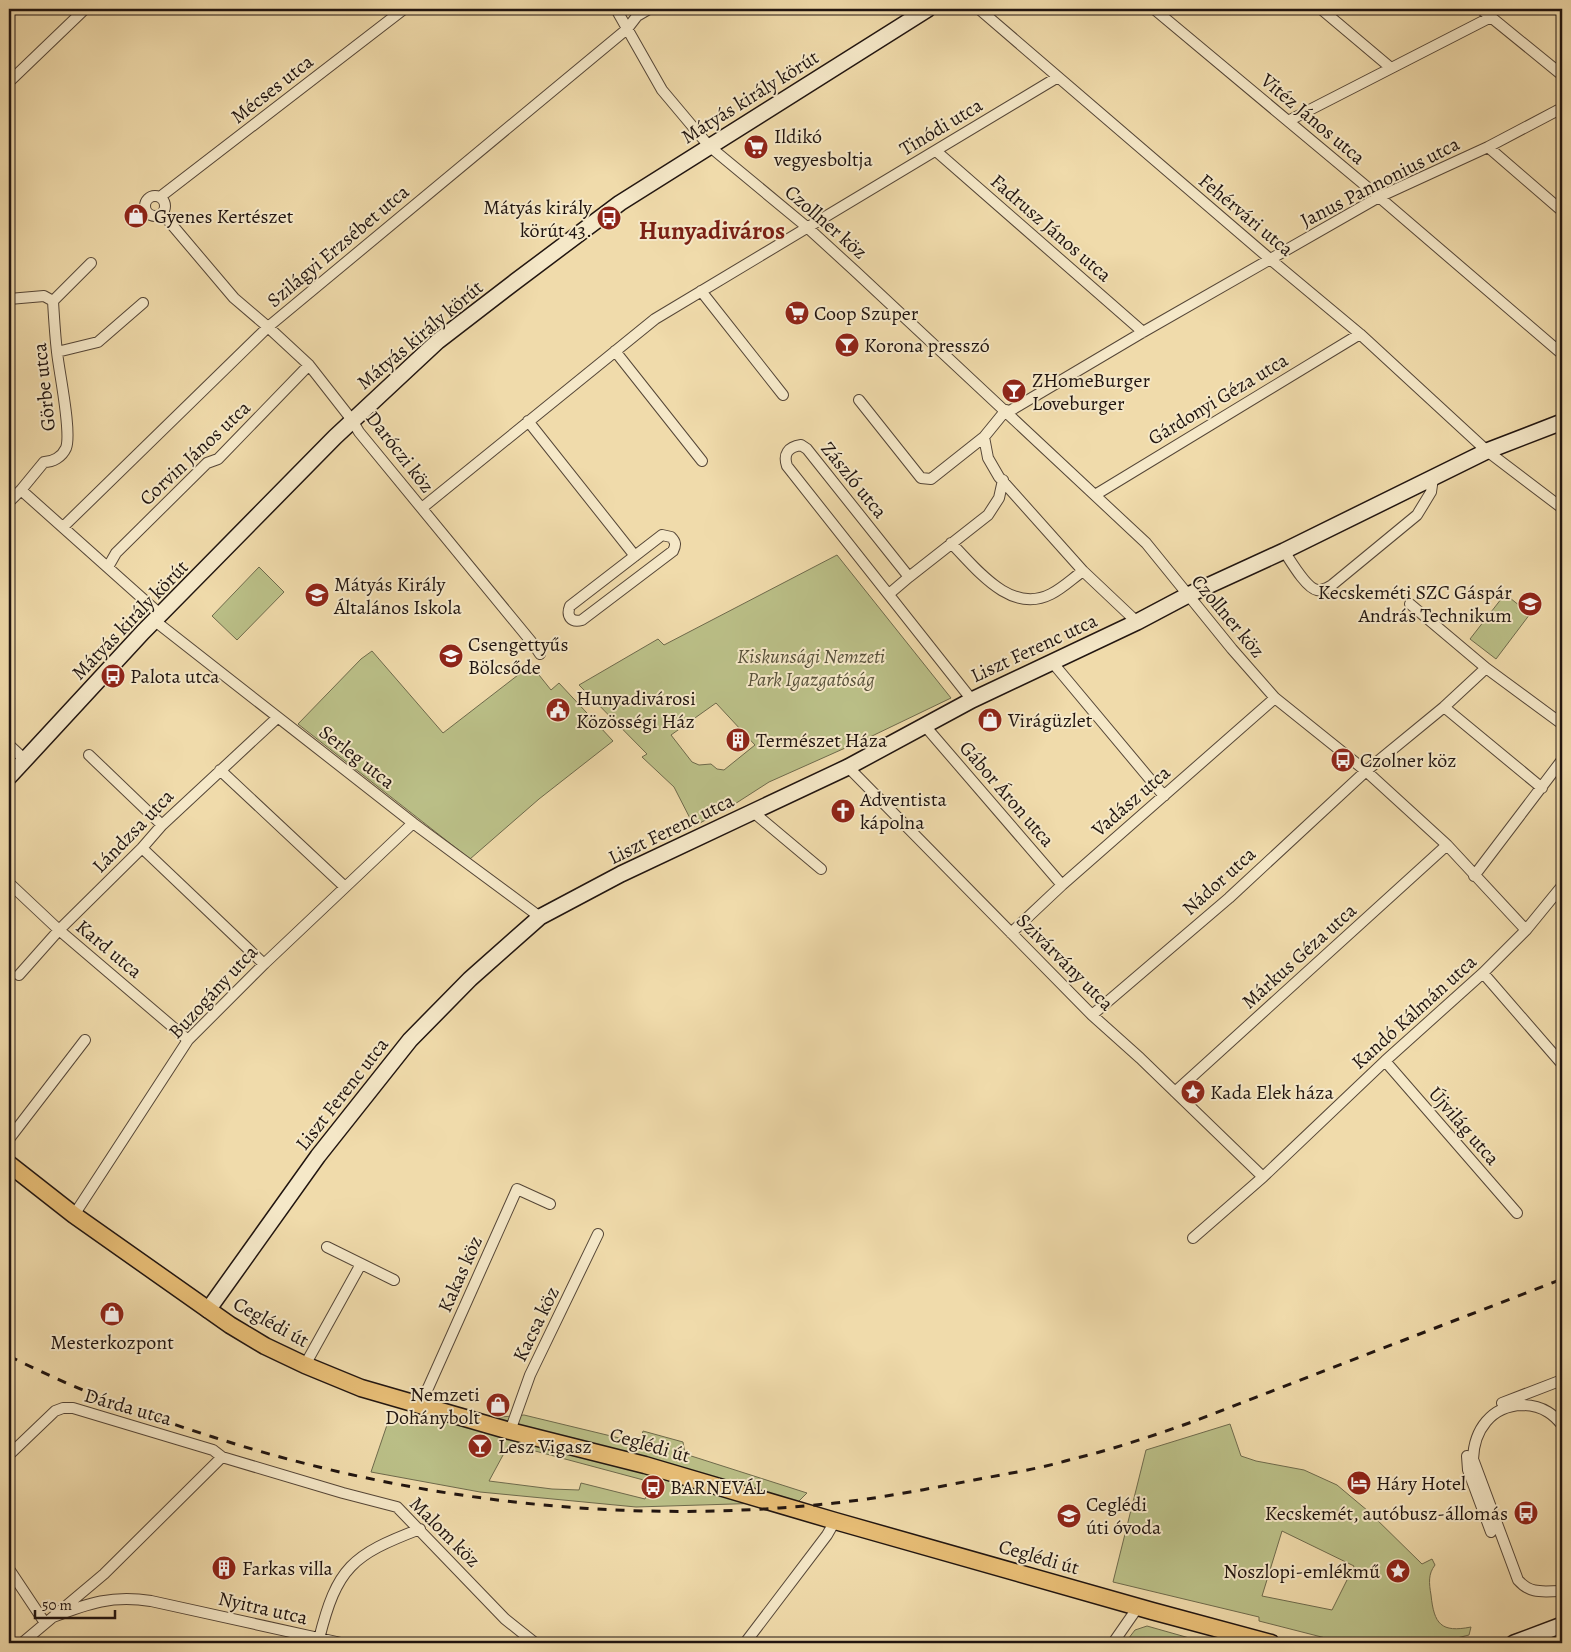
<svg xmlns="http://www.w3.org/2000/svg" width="1571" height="1652" font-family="Alegreya,serif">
  <rect width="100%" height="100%" fill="#f0dbab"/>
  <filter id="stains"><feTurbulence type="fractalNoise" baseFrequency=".004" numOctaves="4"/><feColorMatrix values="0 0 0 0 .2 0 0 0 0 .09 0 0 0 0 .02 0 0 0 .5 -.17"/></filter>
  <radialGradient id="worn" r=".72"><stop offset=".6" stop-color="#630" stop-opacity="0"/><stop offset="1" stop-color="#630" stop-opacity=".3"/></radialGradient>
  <path fill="#bbc088" stroke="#6e6a4c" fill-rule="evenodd" d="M 837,555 L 951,698 L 872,736 L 769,782 L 727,809 L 694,826 L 674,787 L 642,757 L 647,754 L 579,685 L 658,639 L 664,645 ZM 716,703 L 755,745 L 724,770 L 717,769 L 711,764 L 699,765 L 692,762 L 671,735 Z
    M 259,567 L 284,592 L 237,640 L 212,616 Z
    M 1505,594 L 1530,614 L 1496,659 L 1470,639 Z
    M 372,651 L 443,733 L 531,665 L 551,690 L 559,683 L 613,741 L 539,799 L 470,859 L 298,724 L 361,659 Z
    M 524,1415 L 640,1443 L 643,1431 L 683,1442 L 685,1454 L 807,1493 L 798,1502 L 636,1507 L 480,1492 L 371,1472 L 388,1422 L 433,1423 ZM 509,1444 L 651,1482 L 645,1499 L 581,1483 L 579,1490 L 552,1489 L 489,1481 Z
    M 1230,1424 L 1241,1456 L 1256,1461 L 1304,1470 L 1337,1485 L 1368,1511 L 1422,1564 L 1432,1559 L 1435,1565 C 1428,1574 1429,1583 1431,1595 C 1434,1624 1441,1633 1471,1627 L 1469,1635 L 1437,1643 L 1345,1643 L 1259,1621 L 1259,1617 L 1113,1582 L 1146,1450 ZM 1282,1531 L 1354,1566 L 1332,1610 L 1262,1596 Z
    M 1147,1626 L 1207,1643 L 1125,1643 L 1135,1630 Z"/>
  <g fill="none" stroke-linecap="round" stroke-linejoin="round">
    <defs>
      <path id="street" d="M 616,9 L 662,90 L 709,146 L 808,228 L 855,271 L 1146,543 L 1232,649 L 1275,698 L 1366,771 L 1447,845 L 1526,930
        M 979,9 L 1270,259 L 1360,334 L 1487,451 L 1562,508
        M 1154,9 L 1379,197 L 1562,354
        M 1321,9 L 1391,68
        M 1481,9 L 1562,75
        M 9,82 L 85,9
        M 1288,121 L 1491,17
        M 1488,147 L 1562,211
        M 936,151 L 1143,332
        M145 206a10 10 0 1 1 20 0a10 10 0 1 1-20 0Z
        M 160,197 L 404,9
        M 162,213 L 234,298 L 268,327 L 309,365 L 352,420 L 359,432 L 534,645 L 540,654
        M 701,291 L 783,395
        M 9,299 L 44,296 L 53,301
        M 53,301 L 91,263
        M 615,351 L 702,461
        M 57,352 L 98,342 L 143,303
        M 859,400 L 921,478 L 931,479 L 984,437 L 1006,410
        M 1008,412 L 1143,332 L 1379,197 L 1488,147 L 1562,108
        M 528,421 L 635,556
        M 984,437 L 988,458 L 999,477 L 1083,571 L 1137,622
        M 21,490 L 161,615
        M 1095,495 L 1360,334
        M 9,502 L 21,490 L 44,462 C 53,462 62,457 66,448 C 72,432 59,372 57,352 C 55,335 54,318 53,301
        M 422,508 L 655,319 L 1058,77
        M 63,527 L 268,327 L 627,29 L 637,16 L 649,9
        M 662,535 L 671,537 C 676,542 676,545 673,551 L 582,620 C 571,623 566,616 570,606 Z
        M 951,543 C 976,568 1010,615 1051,594 C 1063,588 1073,578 1083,571
        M 1284,551 C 1290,560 1306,588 1317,590 C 1323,591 1327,588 1332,585 L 1417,515 L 1431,492 L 1433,478
        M 108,567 L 116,553 L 207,463 L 218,459 L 309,365
        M 909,577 L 988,515 L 999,498 L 1003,480
        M 889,594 L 909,577 L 807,449 L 801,445 C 788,447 783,454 787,466 L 972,700
        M 1410,604 L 1486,668 L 1562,724
        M 155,621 L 413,823 L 540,917
        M 1052,662 L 1164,796
        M 1444,707 L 1542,788
        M 925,726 L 1062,885
        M 9,745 L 25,760
        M 89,755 L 162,825
        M 848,767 L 1092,1015 L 1140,1058 L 1263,1177
        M 220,770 L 345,887
        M 753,812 L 821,869
        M 142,848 L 264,964
        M 1474,876 L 1562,760
        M 9,883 L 59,930 L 188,1040
        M 1011,933 L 1062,885 L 1275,698
        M 1483,973 L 1562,1064
        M 19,975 L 59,930 L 142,848 L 162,825 L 277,718
        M 1092,1015 L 1229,898 L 1366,771 L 1444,707 L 1486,668
        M 1385,1061 L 1517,1213
        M 1175,1092 L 1447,845
        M 9,1139 L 85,1040
        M 74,1215 L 188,1040 L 264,964 L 413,823
        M 1193,1238 L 1263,1177 L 1385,1061 L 1483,973 L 1526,930 L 1562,886
        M 327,1247 L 394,1280
        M 305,1365 L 361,1264
        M 1562,1399 L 1562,1416
        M 1502,1403 L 1562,1380
        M 420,1406 L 517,1189 L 550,1204
        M 1562,1425 C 1558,1420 1553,1415 1548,1412 C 1540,1407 1531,1405 1522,1405 C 1491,1406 1474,1430 1473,1459 L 1518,1580 C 1531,1595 1544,1591 1562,1591
        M 510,1431 L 530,1375 L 598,1234
        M 9,1455 L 55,1411 L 63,1408 L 73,1408 L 213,1450 L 222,1457 L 343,1493 L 397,1507 L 505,1619 L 535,1643
        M 1467,1456 L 1468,1470 L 1491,1532
        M 9,1569 L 45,1623
        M 53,1617 C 89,1603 112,1595 151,1601 L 341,1643
        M 319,1639 C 337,1567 352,1555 420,1529
        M 22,1643 L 104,1574 L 222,1457
        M 745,1643 L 827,1535 L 835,1521
        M 1113,1643 L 1138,1607"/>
      <path id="secondary" d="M 9,777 L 143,632 L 335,437 L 438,341 L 516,281 L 620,203 L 928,9
        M 208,1310 L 318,1156 L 410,1040 L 470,979 L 540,917 L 621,874 L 848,767 L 972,700 L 1137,622 L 1188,595 L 1284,551 L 1487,451 L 1562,422
        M 318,1643 L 319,1639
        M 1514,1643 L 1562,1625"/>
      <path id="primary" d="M 9,1164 L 74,1215 L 230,1325 L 265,1346 L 305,1365 L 361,1388 L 510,1431 L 645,1465 L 835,1521 L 1152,1611 L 1271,1643"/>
    </defs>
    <use href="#street" stroke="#554637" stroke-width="12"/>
    <use href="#secondary" stroke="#211510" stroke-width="18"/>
    <use href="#primary" stroke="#211510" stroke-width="19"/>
    <use href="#street" stroke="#f5e8c8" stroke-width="10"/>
    <use href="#secondary" stroke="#f5e8c8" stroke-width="15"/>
    <use href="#primary" stroke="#e8be76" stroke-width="16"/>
    <path stroke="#211510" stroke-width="3" stroke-dasharray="9 9" stroke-linecap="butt" d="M 9,1356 C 74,1389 143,1415 213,1437 C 412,1501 626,1526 835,1503 C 881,1498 928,1489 974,1480 C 1005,1474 1038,1469 1069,1460 C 1111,1450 1152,1436 1192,1422 L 1562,1279"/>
  </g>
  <defs>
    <symbol id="supermarket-disc" viewBox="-11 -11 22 22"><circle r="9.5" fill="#8f2418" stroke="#f5e8c8"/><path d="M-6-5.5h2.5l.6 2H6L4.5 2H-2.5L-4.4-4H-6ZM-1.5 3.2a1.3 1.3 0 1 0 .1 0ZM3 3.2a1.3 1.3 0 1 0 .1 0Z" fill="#fff"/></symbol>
    <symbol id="shop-disc" viewBox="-11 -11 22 22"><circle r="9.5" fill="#8f2418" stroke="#f5e8c8"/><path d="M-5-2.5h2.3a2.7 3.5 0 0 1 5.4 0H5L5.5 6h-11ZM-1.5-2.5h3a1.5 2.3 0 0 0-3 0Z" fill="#fff"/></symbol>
    <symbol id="bus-disc" viewBox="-11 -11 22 22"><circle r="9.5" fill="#8f2418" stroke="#f5e8c8"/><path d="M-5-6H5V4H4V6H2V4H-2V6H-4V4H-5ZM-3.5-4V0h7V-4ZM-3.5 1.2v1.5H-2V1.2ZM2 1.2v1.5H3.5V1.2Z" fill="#fff"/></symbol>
    <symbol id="bar-disc" viewBox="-11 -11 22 22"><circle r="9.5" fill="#8f2418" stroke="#f5e8c8"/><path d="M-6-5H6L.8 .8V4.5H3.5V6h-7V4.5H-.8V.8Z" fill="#fff"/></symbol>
    <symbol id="school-disc" viewBox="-11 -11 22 22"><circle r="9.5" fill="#8f2418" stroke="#f5e8c8"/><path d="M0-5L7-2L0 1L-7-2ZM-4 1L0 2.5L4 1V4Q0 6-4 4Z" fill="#fff"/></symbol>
    <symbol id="civic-disc" viewBox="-11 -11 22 22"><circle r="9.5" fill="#8f2418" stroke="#f5e8c8"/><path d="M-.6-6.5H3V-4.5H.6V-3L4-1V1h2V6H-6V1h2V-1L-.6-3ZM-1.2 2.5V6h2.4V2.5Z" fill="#fff"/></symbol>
    <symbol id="building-disc" viewBox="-11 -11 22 22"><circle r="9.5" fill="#8f2418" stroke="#f5e8c8"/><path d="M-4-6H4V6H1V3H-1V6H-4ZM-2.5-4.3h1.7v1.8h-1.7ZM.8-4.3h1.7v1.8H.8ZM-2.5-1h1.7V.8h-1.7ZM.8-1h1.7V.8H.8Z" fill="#fff"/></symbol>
    <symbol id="church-disc" viewBox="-11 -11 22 22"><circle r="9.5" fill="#8f2418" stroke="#f5e8c8"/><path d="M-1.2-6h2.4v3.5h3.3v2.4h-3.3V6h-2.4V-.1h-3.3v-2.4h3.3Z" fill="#fff"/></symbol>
    <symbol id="sight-disc" viewBox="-11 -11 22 22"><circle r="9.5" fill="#8f2418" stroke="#f5e8c8"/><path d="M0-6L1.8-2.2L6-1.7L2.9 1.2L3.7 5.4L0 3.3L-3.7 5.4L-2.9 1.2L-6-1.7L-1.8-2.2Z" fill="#fff"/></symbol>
    <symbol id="hotel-disc" viewBox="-11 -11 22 22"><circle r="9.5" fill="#8f2418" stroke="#f5e8c8"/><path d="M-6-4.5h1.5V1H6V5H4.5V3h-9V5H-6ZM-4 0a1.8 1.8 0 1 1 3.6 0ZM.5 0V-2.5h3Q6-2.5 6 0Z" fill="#fff"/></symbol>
  </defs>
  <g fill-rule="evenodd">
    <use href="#supermarket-disc" x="742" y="133" width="28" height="28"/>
    <use href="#shop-disc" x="122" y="202" width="28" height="28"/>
    <use href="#bus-disc" x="595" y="204" width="28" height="28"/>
    <use href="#supermarket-disc" x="783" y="299" width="28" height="28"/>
    <use href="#bar-disc" x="833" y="331" width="28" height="28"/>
    <use href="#bar-disc" x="1000" y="377" width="28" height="28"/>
    <use href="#school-disc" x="303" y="581" width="28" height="28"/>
    <use href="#school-disc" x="1516" y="590" width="28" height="28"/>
    <use href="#school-disc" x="437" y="642" width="28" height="28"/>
    <use href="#bus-disc" x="99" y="662" width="28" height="28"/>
    <use href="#civic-disc" x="544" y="696" width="28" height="28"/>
    <use href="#shop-disc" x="976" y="706" width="28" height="28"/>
    <use href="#building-disc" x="724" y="726" width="28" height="28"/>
    <use href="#bus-disc" x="1329" y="746" width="28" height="28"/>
    <use href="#church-disc" x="829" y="797" width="28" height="28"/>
    <use href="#sight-disc" x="1179" y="1078" width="28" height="28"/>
    <use href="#shop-disc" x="98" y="1300" width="28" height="28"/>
    <use href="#shop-disc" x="484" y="1391" width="28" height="28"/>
    <use href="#bar-disc" x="466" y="1432" width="28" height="28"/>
    <use href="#hotel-disc" x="1345" y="1469" width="28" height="28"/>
    <use href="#bus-disc" x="639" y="1473" width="28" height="28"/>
    <use href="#bus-disc" x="1512" y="1499" width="28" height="28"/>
    <use href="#school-disc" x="1055" y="1502" width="28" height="28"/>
    <use href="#building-disc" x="210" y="1554" width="28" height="28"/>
    <use href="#sight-disc" x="1384" y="1557" width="28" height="28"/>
  </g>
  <g text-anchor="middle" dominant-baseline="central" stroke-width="4" stroke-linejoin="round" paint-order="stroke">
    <g font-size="20" fill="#211510" stroke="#f5e8c8">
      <text transform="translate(272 89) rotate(-38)">Mécses utca</text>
      <text transform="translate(750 97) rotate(-32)">Mátyás király körút</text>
      <text transform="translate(1313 119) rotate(40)">Vitéz János utca</text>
      <text transform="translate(941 127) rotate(-31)">Tinódi utca</text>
      <text transform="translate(1380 182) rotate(-27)">Janus Pannonius utca</text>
      <text transform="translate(1246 215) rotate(40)">Fehérvári utca</text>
      <text transform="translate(826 222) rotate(41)">Czollner köz</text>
      <text transform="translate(1051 228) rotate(41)">Fadrusz János utca</text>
      <text transform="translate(338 246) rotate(-40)">Szilágyi Erzsébet utca</text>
      <text transform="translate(420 335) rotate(-40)">Mátyás király körút</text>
      <text transform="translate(44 387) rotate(-96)">Görbe utca</text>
      <text transform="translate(1218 399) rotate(-31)">Gárdonyi Géza utca</text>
      <text transform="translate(400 452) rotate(52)">Daróczi köz</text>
      <text transform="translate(195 453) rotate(-43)">Corvin János utca</text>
      <text transform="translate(854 480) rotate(51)">Zászló utca</text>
      <text transform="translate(1228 616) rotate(50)">Czollner köz</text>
      <text transform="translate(130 620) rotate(-46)">Mátyás király körút</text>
      <text transform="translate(1034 648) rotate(-25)">Liszt Ferenc utca</text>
      <text transform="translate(357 757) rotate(38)">Serleg utca</text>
      <text transform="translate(1007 794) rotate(49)">Gábor Áron utca</text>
      <text transform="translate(1131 801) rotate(-41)">Vadász utca</text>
      <text transform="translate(671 829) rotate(-26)">Liszt Ferenc utca</text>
      <text transform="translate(133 831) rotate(-46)">Lándzsa utca</text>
      <text transform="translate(1219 881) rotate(-42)">Nádor utca</text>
      <text transform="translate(109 949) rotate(40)">Kard utca</text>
      <text transform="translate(1299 956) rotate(-42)">Márkus Géza utca</text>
      <text transform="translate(1065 962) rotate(45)">Szivárvány utca</text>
      <text transform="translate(213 992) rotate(-47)">Buzogány utca</text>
      <text transform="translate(1414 1012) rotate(-42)">Kandó Kálmán utca</text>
      <text transform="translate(342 1094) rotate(-52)">Liszt Ferenc utca</text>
      <text transform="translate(1464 1126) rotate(49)">Újvilág utca</text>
      <text transform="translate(460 1274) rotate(-66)">Kakas köz</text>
      <text transform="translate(271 1322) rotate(29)">Ceglédi út</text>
      <text transform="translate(536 1324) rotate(-64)">Kacsa köz</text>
      <text transform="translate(128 1407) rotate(16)">Dárda utca</text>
      <text transform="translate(650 1445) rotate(16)">Ceglédi út</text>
      <text transform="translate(445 1532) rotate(45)">Malom köz</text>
      <text transform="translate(1039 1557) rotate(16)">Ceglédi út</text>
      <text transform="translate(263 1608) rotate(13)">Nyitra utca</text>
    </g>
    <g font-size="20" fill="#211510" stroke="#f5e8c8" text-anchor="start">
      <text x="774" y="136">Ildikó<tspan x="774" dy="23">vegyesboltja</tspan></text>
      <text x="592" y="207" text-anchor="end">Mátyás király<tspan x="592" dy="23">körút 43.</tspan></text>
      <text x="154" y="216">Gyenes Kertészet</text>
      <text x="814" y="313">Coop Szuper</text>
      <text x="864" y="345">Korona presszó</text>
      <text x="1032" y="380">ZHomeBurger<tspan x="1032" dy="23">Loveburger</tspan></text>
      <text x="334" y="584">Mátyás Király<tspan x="334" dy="23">Általános Iskola</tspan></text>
      <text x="1512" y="592" text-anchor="end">Kecskeméti SZC Gáspár<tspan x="1512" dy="23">András Technikum</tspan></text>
      <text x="468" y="644">Csengettyűs<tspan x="468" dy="23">Bölcsőde</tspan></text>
      <text x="130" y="676">Palota utca</text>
      <text x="576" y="698">Hunyadivárosi<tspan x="576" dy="23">Közösségi Ház</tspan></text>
      <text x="1008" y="720">Virágüzlet</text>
      <text x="756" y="740">Természet Háza</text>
      <text x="1360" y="760">Czolner köz</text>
      <text x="860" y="799">Adventista<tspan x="860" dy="23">kápolna</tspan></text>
      <text x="1210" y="1092">Kada Elek háza</text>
      <text x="112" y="1342" text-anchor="middle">Mesterkozpont</text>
      <text x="480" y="1394" text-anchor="end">Nemzeti<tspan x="480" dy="23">Dohánybolt</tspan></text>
      <text x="498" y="1446">Lesz Vigasz</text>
      <text x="1376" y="1483">Háry Hotel</text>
      <text x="670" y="1487">BARNEVÁL</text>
      <text x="1086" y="1504">Ceglédi<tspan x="1086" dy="23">úti óvoda</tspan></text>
      <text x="1508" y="1513" text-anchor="end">Kecskemét, autóbusz-állomás</text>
      <text x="242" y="1568">Farkas villa</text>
      <text x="1380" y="1571" text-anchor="end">Noszlopi-emlékmű</text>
    </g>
    <g font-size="20" font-style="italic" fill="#57513a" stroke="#f5e8c8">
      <text x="811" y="656">Kiskunsági Nemzeti<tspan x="811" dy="23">Park Igazgatóság</tspan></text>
    </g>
    <g font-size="25" font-weight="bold" fill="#7a1f14" stroke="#f5e8c8">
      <text x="712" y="231">Hunyadiváros</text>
    </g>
  </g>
  <rect width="1571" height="1652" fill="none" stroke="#f0dbab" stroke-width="30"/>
  <rect x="10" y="10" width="1551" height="1632" fill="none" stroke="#211510" stroke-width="2.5"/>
  <rect x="15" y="15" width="1541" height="1622" fill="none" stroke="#211510"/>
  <path d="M35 1610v8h80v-8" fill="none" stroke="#211510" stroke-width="2.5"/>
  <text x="42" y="1610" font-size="15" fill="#211510" stroke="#f5e8c8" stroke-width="4" paint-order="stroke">50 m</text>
  <rect width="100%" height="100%" filter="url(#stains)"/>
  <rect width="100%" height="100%" fill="url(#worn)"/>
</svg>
